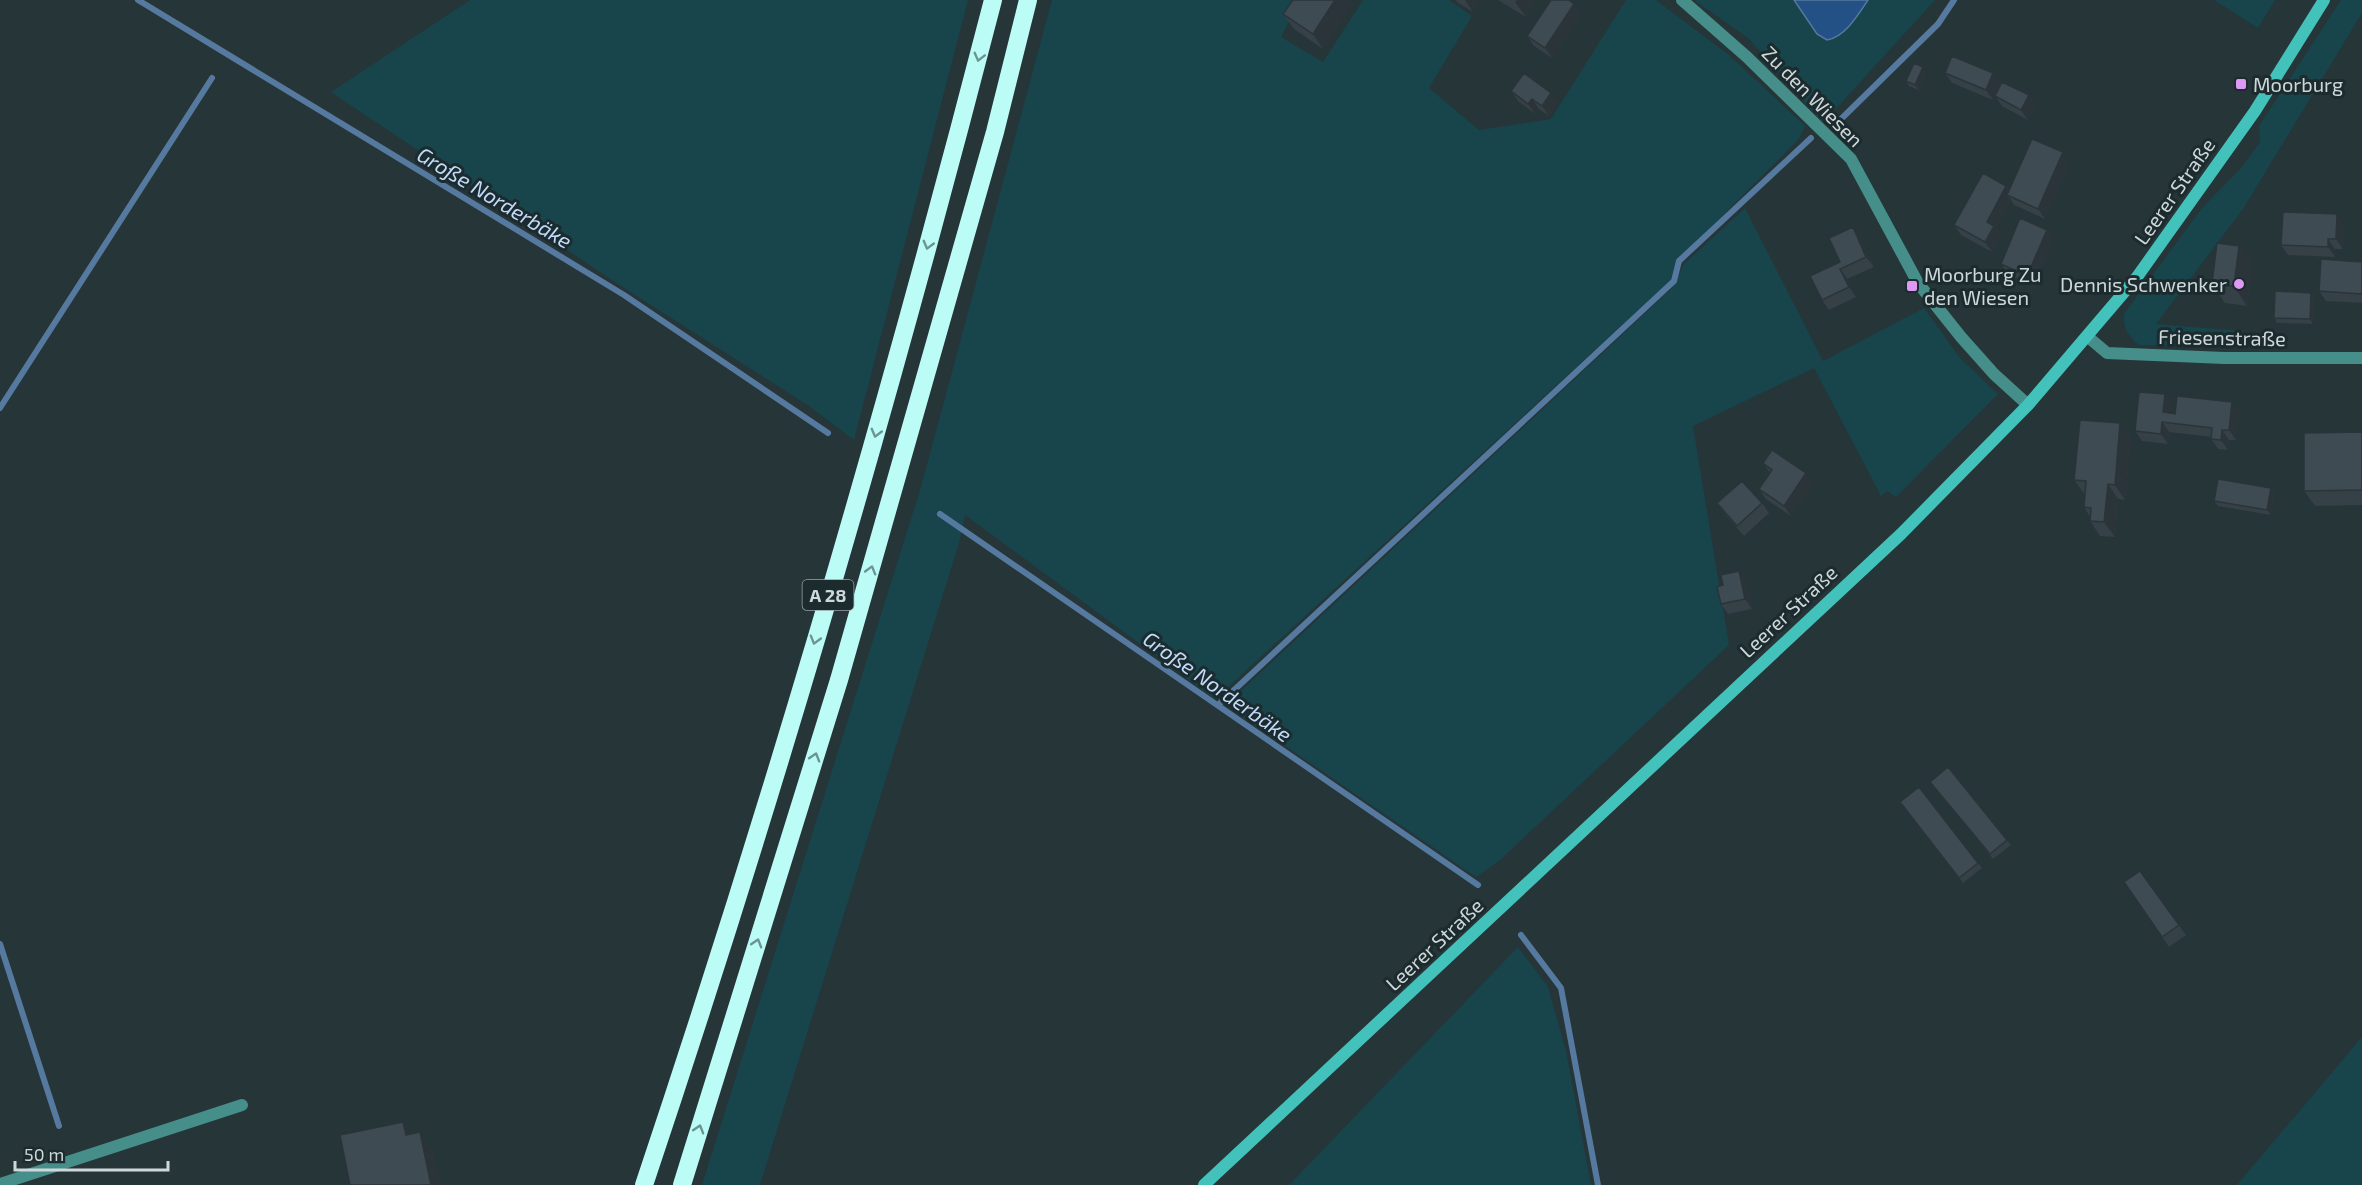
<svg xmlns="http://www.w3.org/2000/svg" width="2362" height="1185" font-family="'Exo 2',sans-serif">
  <rect width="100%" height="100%" fill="#263538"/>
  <path fill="#18444c" d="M 470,0 L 968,0 L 854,440 L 809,406 L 618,284 L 331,92 Z
    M 1052,0 L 1297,0 L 1300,1 L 1281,37 L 1323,62 L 1363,0 L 1449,0 L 1472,16 L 1429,88 L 1479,130 L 1551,119 L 1626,0 L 1656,0 L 1729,55 L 1805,126 L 1799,139 L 1678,260 L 1671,280 L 1215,699 L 965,515 L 959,543 L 760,1185 L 702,1185 L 921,487 Z
    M 1694,0 L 1794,0 L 1817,34 L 1846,30 L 1868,0 L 1935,0 L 1823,123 L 1748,38 Z
    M 2214,0 L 2275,0 L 2258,28 Z
    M 2341,0 L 2362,0 L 2362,13 L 2243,209 L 2156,324 L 2244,331 L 2242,346 L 2139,345 C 2128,335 2123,329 2124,314 L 2202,208 L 2242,167 L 2260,142 L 2259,126 Z
    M 1745,208 L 1823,361 L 1924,308 L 1960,358 L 1998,394 L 1896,497 L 1887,491 L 1881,496 L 1814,368 L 1693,426 L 1729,645 L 1499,861 L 1476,877 L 1226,705 L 1672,288 L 1684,264 Z
    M 1518,947 L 1548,987 L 1566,1051 L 1591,1185 L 1289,1185 Z
    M 2362,1037 L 2362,1185 L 2237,1185 Z"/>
  <path fill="#235186" stroke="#56799f" stroke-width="1.5" d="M 1794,0 L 1868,0 C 1858,15 1845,37 1827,40 L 1817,34 Z"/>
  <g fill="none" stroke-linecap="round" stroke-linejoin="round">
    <path stroke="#56799f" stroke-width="6" d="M 138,0 L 624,295 L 828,433
      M 1838,122 L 1938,24 L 1954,0
      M 0,408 L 212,78
      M 940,514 L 1478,885
      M 1218,705 L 1674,281 L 1679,261 L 1811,138
      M 1521,935 L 1561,988 L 1598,1185
      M 0,944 L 59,1126"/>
    <path stroke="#468e8a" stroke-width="12" d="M 1682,0 L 1747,57 L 1851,159 L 1918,283 L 1961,337 L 1994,374 L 2028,405
      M 2088,337 L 2107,353 L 2224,358 L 2362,358
      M 0,1184 L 242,1105"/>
    <path stroke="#43c2bc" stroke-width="12" d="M 1204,1185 L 1901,534 L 2028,405 L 2137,277 L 2255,111 L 2324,0"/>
    <path stroke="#bbfcf7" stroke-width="18" d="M 644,1185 C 775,795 890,399 993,0
      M 682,1185 L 839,680 L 995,132 L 1028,0"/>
  </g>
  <path fill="#354047" d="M 1456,0 L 1480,0 L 1473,12 L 1457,2 Z
    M 1498,0 L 1536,0 L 1526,17 Z
    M 1354,2 L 1323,49 L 1294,29 L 1283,14 Z
    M 1574,4 L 1581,14 L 1552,58 L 1534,46 L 1527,36 Z
    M 1927,72 L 1919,90 L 1909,86 L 1906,81 Z
    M 1945,73 L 2000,83 L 1995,95 L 2029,95 L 2036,105 L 2028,120 L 2002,106 L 1995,96 L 1993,100 L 1952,83 Z
    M 1511,91 L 1551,93 L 1558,103 L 1549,116 L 1539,109 L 1535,114 L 1518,101 Z
    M 2070,162 L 2045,219 L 2014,205 L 2011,200 L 1996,228 L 2001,236 L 1992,252 L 1961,235 L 1954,225 L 2006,186 L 2010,190 Z
    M 2344,224 L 2343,249 L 2335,249 L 2335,257 L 2288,255 L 2281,245 Z
    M 2047,230 L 2054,240 L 2034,286 L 2008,274 L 2001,264 Z
    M 1860,237 L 1874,267 L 1847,279 L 1856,297 L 1829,310 L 1822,300 L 1840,262 Z
    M 2239,246 L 2253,265 L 2247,306 L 2225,303 L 2212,284 Z
    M 2362,262 L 2362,303 L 2326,301 L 2319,291 Z
    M 2311,293 L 2314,298 L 2313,324 L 2277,323 L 2274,318 Z
    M 2165,394 L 2172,404 L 2171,413 L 2175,414 L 2232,402 L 2239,412 L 2236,440 L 2229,440 L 2228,450 L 2218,449 L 2211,439 L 2211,437 L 2169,432 L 2168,444 L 2142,441 L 2135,431 Z
    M 2120,423 L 2131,438 L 2125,500 L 2118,499 L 2115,537 L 2100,536 L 2090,521 L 2090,517 L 2084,507 L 2085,495 L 2074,480 Z
    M 2362,432 L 2362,505 L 2315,506 L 2304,491 Z
    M 1763,463 L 1813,483 L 1791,516 L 1766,499 L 1759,489 L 1770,473 Z
    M 2271,488 L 2274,493 L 2271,515 L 2218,506 L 2214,501 Z
    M 1717,503 L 1762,503 L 1769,513 L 1744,536 L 1724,513 Z
    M 1746,581 L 1752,609 L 1728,614 L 1721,604 Z
    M 1930,782 L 2007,840 L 2011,845 L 1993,859 Z
    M 1900,802 L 1978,863 L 1982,868 L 1963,883 Z
    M 2140,871 L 2186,935 L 2169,947 L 2124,882 Z"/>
  <path fill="#2b3439" d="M 1335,0 L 1352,0 L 1354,2 L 1323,49 L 1313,34 Z
    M 1465,0 L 1480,0 L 1473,12 Z
    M 1517,0 L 1536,0 L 1526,17 L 1515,2 Z
    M 1574,4 L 1581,14 L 1552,58 L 1545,48 Z
    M 1923,67 L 1927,72 L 1919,90 L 1915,85 Z
    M 1993,73 L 2000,83 L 1993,100 L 1986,90 Z
    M 1551,93 L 1558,103 L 1549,116 L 1542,106 Z
    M 2029,95 L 2036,105 L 2028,120 L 2021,110 Z
    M 1532,99 L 1539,109 L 1535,114 L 1528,104 Z
    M 2063,152 L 2070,162 L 2045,219 L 2038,209 Z
    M 2006,186 L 2013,196 L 2007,195 L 2011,200 L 1996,228 L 2001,236 L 1992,252 L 1985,242 L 1987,222 Z
    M 2337,214 L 2344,224 L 2343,249 L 2336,239 Z
    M 1853,227 L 1860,237 L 1874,267 L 1866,257 Z
    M 2047,230 L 2054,240 L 2034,286 L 2027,276 Z
    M 2328,239 L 2335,249 L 2335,257 L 2328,247 Z
    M 2239,246 L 2253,265 L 2247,306 L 2234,286 Z
    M 1840,269 L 1847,279 L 1856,297 L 1849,287 Z
    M 2311,293 L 2314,298 L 2313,324 L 2310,319 Z
    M 2165,394 L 2172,404 L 2170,422 L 2163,412 Z
    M 2232,402 L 2239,412 L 2236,440 L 2229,430 Z
    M 2162,422 L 2169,432 L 2168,444 L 2161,434 Z
    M 2120,423 L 2131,438 L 2125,500 L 2115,485 Z
    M 2222,430 L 2229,440 L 2228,450 L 2221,440 Z
    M 1806,473 L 1813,483 L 1791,516 L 1784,506 Z
    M 2108,484 L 2118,499 L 2115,537 L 2104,522 Z
    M 2271,488 L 2274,493 L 2271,515 L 2267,510 Z
    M 1739,571 L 1746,581 L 1752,609 L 1745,599 Z
    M 403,1122 L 416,1141 L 406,1135 Z
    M 420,1132 L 434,1152 L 441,1185 L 431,1185 Z"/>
  <path fill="#3e4b52" stroke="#2b3439" stroke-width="1.5" d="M 1293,0 L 1335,0 L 1313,34 L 1283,14 Z
    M 1551,0 L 1569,0 L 1574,4 L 1545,48 L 1527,36 Z
    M 1952,56 L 1993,73 L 1986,90 L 1945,73 Z
    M 1914,63 L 1923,67 L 1915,85 L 1906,81 Z
    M 1524,73 L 1551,93 L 1542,106 L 1532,99 L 1528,104 L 1511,91 Z
    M 2002,82 L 2029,95 L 2021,110 L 1995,96 Z
    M 2032,139 L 2063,152 L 2038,209 L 2007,195 Z
    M 1983,173 L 2006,186 L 1987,222 L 1994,226 L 1985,242 L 1954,225 Z
    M 2283,212 L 2337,214 L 2336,239 L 2328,239 L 2328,247 L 2281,245 Z
    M 2020,218 L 2047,230 L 2027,276 L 2001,264 Z
    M 1853,227 L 1866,257 L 1840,269 L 1849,287 L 1822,300 L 1810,276 L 1840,262 L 1829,238 Z
    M 2217,243 L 2239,246 L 2234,286 L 2212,284 Z
    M 2321,259 L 2362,262 L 2362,294 L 2319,291 Z
    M 2275,291 L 2311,293 L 2310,319 L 2274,318 Z
    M 2139,392 L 2165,394 L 2163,412 L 2175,414 L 2177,396 L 2232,402 L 2229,430 L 2222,430 L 2221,440 L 2211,439 L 2212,428 L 2162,422 L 2161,434 L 2135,431 Z
    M 2080,420 L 2120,423 L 2115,485 L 2108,484 L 2104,522 L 2090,521 L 2091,508 L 2084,507 L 2086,481 L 2074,480 Z
    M 2362,432 L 2362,490 L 2304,491 L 2304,433 Z
    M 1772,450 L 1806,473 L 1784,506 L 1759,489 L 1772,470 L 1763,463 Z
    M 2218,479 L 2271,488 L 2267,510 L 2214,501 Z
    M 1742,481 L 1762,503 L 1737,526 L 1717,503 Z
    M 1739,571 L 1745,599 L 1721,604 L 1717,587 L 1723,585 L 1721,575 Z
    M 1948,767 L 2007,840 L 1990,854 L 1930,782 Z
    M 1919,787 L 1978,863 L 1959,878 L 1900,802 Z
    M 2140,871 L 2179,925 L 2162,937 L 2124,882 Z
    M 403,1122 L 406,1135 L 420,1132 L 431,1185 L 350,1185 L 340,1135 Z"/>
  <defs><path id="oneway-chevron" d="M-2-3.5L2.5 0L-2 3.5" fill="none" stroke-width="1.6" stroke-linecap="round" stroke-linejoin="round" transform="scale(1.5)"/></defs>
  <g stroke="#6c9492">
    <use href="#oneway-chevron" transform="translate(979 57) rotate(104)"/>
    <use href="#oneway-chevron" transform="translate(928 245) rotate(105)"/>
    <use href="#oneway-chevron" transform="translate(876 433) rotate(105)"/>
    <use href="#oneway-chevron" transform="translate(871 570) rotate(-74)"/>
    <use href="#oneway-chevron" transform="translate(815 640) rotate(106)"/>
    <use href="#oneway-chevron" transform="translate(815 757) rotate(-73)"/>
    <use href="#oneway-chevron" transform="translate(757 943) rotate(-73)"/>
    <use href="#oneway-chevron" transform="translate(699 1129) rotate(-73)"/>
  </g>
  <g fill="#dd99f3" stroke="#1c2b2e" stroke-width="2">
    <rect x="2235" y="78" width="12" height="12" rx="3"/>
    <circle cx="2239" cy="284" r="6"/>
    <rect x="1906" y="280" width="12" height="12" rx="3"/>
  </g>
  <g text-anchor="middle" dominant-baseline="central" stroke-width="6" stroke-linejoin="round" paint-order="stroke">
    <rect fill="#1c2b2e" stroke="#99a3a6" stroke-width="1.5" x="802.5" y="580" width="51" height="30" rx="4.5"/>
    <g font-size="18" font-weight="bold" fill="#ced7d9">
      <text x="828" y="595">A 28</text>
    </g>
    <g font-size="20" fill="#ced7d9" stroke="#1c2b2e" text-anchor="start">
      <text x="2253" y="84">Moorburg</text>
      <text x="1924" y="274">Moorburg Zu<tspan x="1924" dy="23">den Wiesen</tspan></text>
      <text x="2227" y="284" text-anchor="end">Dennis Schwenker</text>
    </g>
    <g font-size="20" fill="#ced7d9" stroke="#1c2b2e">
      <text transform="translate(1813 96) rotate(45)">Zu den Wiesen</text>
      <text transform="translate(2174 191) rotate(-55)">Leerer Straße</text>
      <text transform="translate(2222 337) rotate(1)">Friesenstraße</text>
      <text transform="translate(1788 611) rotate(-43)">Leerer Straße</text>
      <text transform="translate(1434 944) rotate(-43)">Leerer Straße</text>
    </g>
    <g font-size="21" font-style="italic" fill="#c1dbfb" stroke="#1c2b2e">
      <text transform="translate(495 197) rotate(31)">Große Norderbäke</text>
      <text transform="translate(1218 686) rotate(35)">Große Norderbäke</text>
    </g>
  </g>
  <path d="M15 1161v9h153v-9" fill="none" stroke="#ced7d9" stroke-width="3"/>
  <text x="24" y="1161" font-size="18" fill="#ced7d9" stroke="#1c2b2e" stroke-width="4.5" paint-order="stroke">50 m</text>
</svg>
